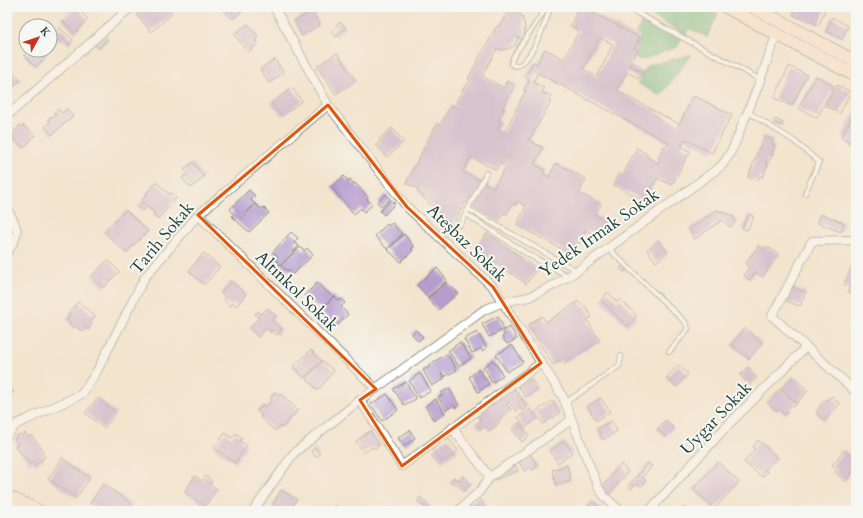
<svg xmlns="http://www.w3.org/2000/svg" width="863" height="518" font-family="Cardo,serif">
  <rect width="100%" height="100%" fill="#f6f6f2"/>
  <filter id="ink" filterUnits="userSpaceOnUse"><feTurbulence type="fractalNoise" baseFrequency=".025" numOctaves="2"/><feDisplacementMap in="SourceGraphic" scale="8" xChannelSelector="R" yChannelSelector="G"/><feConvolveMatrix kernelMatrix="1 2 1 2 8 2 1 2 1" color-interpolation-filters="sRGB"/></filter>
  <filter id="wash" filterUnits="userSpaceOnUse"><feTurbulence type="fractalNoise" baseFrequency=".012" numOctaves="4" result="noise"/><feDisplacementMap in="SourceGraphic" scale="16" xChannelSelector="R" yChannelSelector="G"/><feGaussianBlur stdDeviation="0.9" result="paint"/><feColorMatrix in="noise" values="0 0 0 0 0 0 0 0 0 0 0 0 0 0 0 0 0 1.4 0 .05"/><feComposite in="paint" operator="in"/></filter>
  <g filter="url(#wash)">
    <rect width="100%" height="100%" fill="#f3e4ce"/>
    <path fill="#6fbc84" stroke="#477c5c" d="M 635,7 L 705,7 L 718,14 L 707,37 L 689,28 L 686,34 Z
      M 643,19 L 681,39 L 677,47 L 641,60 L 635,57 L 638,50 L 635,48 L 641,36 L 636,33 Z
      M 691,55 L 661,95 L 657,94 L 638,83 L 647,66 Z"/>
    <g id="blocks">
      <path fill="#b79cce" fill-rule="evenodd" d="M 146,7 L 166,7 L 172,14 L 151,32 L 137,15 Z
        M 220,7 L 243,7 L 241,9 L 243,10 L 233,19 Z
        M 510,7 L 515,7 L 522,16 L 525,27 L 524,37 L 523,39 L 518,37 L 516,44 L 510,48 L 503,50 L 497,48 L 482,76 L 504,88 L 507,81 L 515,85 L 502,109 L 504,110 L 498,120 L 501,122 L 497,129 L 504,133 L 525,92 L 527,91 L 524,90 L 530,80 L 525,77 L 533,62 L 537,64 L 545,49 L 564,59 L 579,31 L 570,26 L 579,7 L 582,7 L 640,38 L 634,48 L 638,50 L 630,66 L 643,72 L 639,79 L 627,72 L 617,91 L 679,124 L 694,96 L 732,115 L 712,153 L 685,139 L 681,147 L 690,151 L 672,185 L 657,178 L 645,201 L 614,185 L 620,173 L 624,176 L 625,174 L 624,173 L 637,148 L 647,154 L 646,156 L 658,163 L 660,160 L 658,158 L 664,146 L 667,147 L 669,143 L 538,73 L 533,82 L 544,88 L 542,92 L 551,96 L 549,100 L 551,101 L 530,139 L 528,138 L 527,139 L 543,148 L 534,164 L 545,170 L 543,174 L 549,177 L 556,163 L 586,179 L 579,193 L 601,204 L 595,215 L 608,221 L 599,237 L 586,230 L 573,255 L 517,225 L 526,206 L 517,201 L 515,205 L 512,204 L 507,214 L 504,213 L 499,221 L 465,202 L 453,225 L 449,222 L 417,191 L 419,189 L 406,183 L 437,123 L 440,125 L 451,105 L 456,107 L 457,105 L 455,104 L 466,84 L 468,85 L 470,80 L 468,79 L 472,71 L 497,26 L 499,27 ZM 600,38 L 613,44 L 597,77 L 583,69 ZM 508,156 L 510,158 L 494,188 L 463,171 L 471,157 L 496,170 L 500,163 L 503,165 Z
        M 797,7 L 821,7 L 825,10 L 819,25 L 793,15 Z
        M 77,8 L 88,19 L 75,33 L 62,20 L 74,9 L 75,10 Z
        M 312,11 L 320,25 L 302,36 L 294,21 Z
        M 832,17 L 848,26 L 842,39 L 826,31 Z
        M 340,22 L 346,27 L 336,37 L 331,32 Z
        M 248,24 L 258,37 L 255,40 L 258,44 L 248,52 L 234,34 Z
        M 60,28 L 73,40 L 69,45 L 63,39 L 60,42 L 53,35 Z
        M 856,31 L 856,44 L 851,42 Z
        M 105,36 L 108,40 L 99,48 L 95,45 Z
        M 31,50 L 42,50 L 47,56 L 35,67 L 24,55 Z
        M 337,53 L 356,81 L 336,94 L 317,66 Z
        M 275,59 L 284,73 L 269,83 L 260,69 Z
        M 789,66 L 807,75 L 792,106 L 774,98 Z
        M 10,69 L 21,80 L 9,91 L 7,90 L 7,71 Z
        M 816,76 L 834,86 L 817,118 L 798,108 Z
        M 837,85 L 851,92 L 840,113 L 826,106 Z
        M 292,88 L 302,101 L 282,116 L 271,103 Z
        M 58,109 L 62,113 L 67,109 L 73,116 L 52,135 L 45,127 L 50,122 L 48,119 L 51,116 L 53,118 L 56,115 L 54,113 Z
        M 856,110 L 856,143 L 854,147 L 848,144 L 849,141 L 841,137 Z
        M 775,119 L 783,123 L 781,126 L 773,122 Z
        M 20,125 L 22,127 L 23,125 L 35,135 L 24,148 L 10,137 Z
        M 392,128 L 404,142 L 387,157 L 376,145 L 381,141 L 379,139 Z
        M 764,136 L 773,140 L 772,145 L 775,146 L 770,160 L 767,159 L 765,163 L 768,164 L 763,177 L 760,176 L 757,181 L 748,177 Z
        M 193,162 L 204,177 L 191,188 L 182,178 L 188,174 L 184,169 Z
        M 344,176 L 348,181 L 350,179 L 354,184 L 355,183 L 368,197 L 367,199 L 372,205 L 364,212 L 361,208 L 354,214 L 331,187 Z
        M 156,182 L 169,194 L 171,193 L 176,198 L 158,219 L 153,214 L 155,213 L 141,201 L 147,195 L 146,194 Z
        M 249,190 L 255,196 L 251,200 L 255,204 L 241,218 L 256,204 L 261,209 L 263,207 L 269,213 L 249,232 L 238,222 L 232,216 L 234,214 L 230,209 Z
        M 386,194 L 390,199 L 382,207 L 377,202 Z
        M 391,200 L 395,204 L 384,215 L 380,211 Z
        M 140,203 L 146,207 L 143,211 L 137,206 Z
        M 126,210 L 148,231 L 126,253 L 104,232 Z
        M 717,210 L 733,216 L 736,222 L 730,227 L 722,220 L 695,239 L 689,229 Z
        M 749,214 L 754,217 L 747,230 L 742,228 Z
        M 821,214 L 844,223 L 841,232 L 818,223 Z
        M 392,223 L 402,234 L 387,249 L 375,236 L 387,224 L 389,226 Z
        M 291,232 L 298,238 L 294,242 L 299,246 L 281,265 L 275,259 L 277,256 L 273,252 Z
        M 487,233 L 537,269 L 526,284 L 476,248 Z
        M 404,234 L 414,247 L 411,249 L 413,250 L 401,262 L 388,250 Z
        M 658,240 L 668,252 L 656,262 L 647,250 Z
        M 759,245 L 763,249 L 765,246 L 769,249 L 770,248 L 779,254 L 762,277 L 755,272 L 750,280 L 744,275 L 749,267 L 745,264 Z
        M 300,247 L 304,251 L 307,248 L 313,255 L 293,274 L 288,269 L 287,271 L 281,265 Z
        M 204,253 L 220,267 L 204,285 L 189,271 Z
        M 856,257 L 856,295 L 848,292 L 850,287 L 844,284 Z
        M 108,260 L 119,272 L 103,288 L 92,276 Z
        M 622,266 L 626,269 L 624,272 L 620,269 Z
        M 437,268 L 447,280 L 428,297 L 417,285 Z
        M 231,281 L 246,294 L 237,306 L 233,303 L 231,306 L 224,300 L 226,298 L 221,293 Z
        M 447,282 L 458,293 L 438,310 L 428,298 Z
        M 317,283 L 333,297 L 323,308 L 334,296 L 339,301 L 341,299 L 345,303 L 341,307 L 348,314 L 337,326 L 332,322 L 329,325 L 324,320 L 327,317 L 305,295 Z
        M 792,287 L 806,292 L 800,306 L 786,301 Z
        M 608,292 L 617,302 L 620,299 L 637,316 L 627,326 L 601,300 Z
        M 579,301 L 583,307 L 585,306 L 592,317 L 587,320 L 600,341 L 562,364 L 560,360 L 553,365 L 528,325 L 542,316 L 546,322 Z
        M 78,302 L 95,316 L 90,322 L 92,324 L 88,330 L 85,328 L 82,331 L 75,326 L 74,328 L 69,324 L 70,322 L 66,320 L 70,315 L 68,315 Z
        M 267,308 L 276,316 L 272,320 L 282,329 L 277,335 L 272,330 L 270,332 L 266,328 L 258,337 L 249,328 L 259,318 L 255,314 L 258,311 L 261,314 Z
        M 498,316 L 504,329 L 489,337 L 482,324 Z
        M 510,327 L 517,339 L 507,344 L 502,337 L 505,335 L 503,331 Z
        M 745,328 L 762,343 L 749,359 L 731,345 Z
        M 416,330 L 423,337 L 418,341 L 412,334 Z
        M 477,332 L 487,348 L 482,351 L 481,348 L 472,353 L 464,339 Z
        M 460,342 L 471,358 L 459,366 L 448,351 Z
        M 512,345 L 523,362 L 507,372 L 496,355 Z
        M 311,350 L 322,361 L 304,378 L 293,367 Z
        M 447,354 L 457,370 L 444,377 L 442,373 L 441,374 L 444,379 L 432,386 L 423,370 L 431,366 L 430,364 Z
        M 493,360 L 503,375 L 492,383 L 488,376 L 489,375 L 483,367 Z
        M 322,361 L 334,371 L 318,390 L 306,379 Z
        M 678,365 L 688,374 L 676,387 L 666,378 Z
        M 748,367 L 757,378 L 749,385 L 740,375 Z
        M 479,369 L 489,384 L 478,392 L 469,377 Z
        M 420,373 L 431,391 L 419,398 L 409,381 Z
        M 793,376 L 808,391 L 797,403 L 781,389 Z
        M 524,379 L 526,382 L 531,379 L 538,389 L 526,397 L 517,384 Z
        M 406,382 L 416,399 L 404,405 L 393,389 Z
        M 7,385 L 14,392 L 7,398 Z
        M 512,386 L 527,406 L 522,411 L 520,408 L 516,411 L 509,402 L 506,404 L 511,410 L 498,421 L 499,423 L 489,431 L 486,426 L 481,430 L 476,424 L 481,420 L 477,415 Z
        M 449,388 L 459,405 L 455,408 L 454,405 L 446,410 L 438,397 L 442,395 L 441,393 Z
        M 780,389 L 796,404 L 785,415 L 778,409 L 776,411 L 767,403 Z
        M 275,392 L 279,396 L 281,394 L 298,410 L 282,428 L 280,426 L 275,431 L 260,417 L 262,416 L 257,411 L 263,405 L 266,407 L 272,400 L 270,398 Z
        M 387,394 L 398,410 L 382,421 L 371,404 Z
        M 832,396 L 840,404 L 824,421 L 816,412 L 821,406 L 820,405 L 825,400 L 826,401 Z
        M 98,398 L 116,413 L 104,428 L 85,413 Z
        M 601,398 L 610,412 L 596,421 L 587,406 Z
        M 436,399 L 445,413 L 434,421 L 425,406 Z
        M 552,401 L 560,413 L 543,424 L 535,412 Z
        M 530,409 L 537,419 L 525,428 L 518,417 Z
        M 666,420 L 674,428 L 665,437 L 657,429 Z
        M 611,421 L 617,431 L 603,440 L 597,429 Z
        M 519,423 L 529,436 L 522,442 L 512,429 Z
        M 410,430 L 415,438 L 404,446 L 398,438 Z
        M 370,431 L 380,445 L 374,449 L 372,447 L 364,453 L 356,441 Z
        M 25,433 L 29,437 L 31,435 L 43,450 L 41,452 L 45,457 L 36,465 L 32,461 L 30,464 L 15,446 L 18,444 L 14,439 L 20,434 L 22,436 Z
        M 225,433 L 232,438 L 236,433 L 242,438 L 240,441 L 247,446 L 235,463 L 214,448 Z
        M 448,438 L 458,451 L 442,462 L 432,449 Z
        M 758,440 L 778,458 L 774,462 L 773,461 L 765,470 L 767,472 L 762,477 L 744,462 L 755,449 L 753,447 Z
        M 564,441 L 573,452 L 558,463 L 550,451 Z
        M 315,448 L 320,454 L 316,457 L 311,451 Z
        M 844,450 L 855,459 L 856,457 L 856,472 L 854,470 L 845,481 L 834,472 L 837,469 L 832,465 Z
        M 528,451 L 538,466 L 532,470 L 530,467 L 525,471 L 517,460 Z
        M 62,458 L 90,478 L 76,498 L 48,479 Z
        M 514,462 L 518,471 L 496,480 L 495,476 Z
        M 718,462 L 739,482 L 714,509 L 693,489 Z
        M 648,463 L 652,466 L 642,477 L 646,481 L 641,486 L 639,484 L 638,486 L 636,484 L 631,489 L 628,486 Z
        M 621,464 L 628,472 L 608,496 L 601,488 Z
        M 567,465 L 571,481 L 556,485 L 552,470 Z
        M 195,476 L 202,481 L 206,476 L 212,481 L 210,484 L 217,489 L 205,506 L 184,492 Z
        M 463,476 L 471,484 L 464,491 L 455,483 L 453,484 L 450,481 L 454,477 L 457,480 L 460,479 Z
        M 103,484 L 132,504 L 127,511 L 101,511 L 90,503 Z
        M 281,490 L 297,499 L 290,511 L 280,511 L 272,506 Z
        M 420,497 L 430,506 L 427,509 L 417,501 Z
        M 479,497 L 487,509 L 484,511 L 470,511 L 467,506 Z
        M 593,501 L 603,511 L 582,511 Z
        M 335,505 L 337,507 L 333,511 L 329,511 Z
        M 685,507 L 689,511 L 680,511 Z"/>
    </g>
  </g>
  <g filter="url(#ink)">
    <use href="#blocks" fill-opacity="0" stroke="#899081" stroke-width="1"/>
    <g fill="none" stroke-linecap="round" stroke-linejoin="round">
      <defs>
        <path id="lane" d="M 547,7 L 513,57 L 511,64 L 515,66 C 530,66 547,20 550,7
          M 626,7 L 761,80
          M 748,112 L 794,141 L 819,162 L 805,193
          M 468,209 L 577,271
          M 466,214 L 529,255 L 568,276
          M 460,225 L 486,173
          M 608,248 L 686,323 L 688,329 L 669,352
          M 565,403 L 619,366 L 621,356"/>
        <path id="street" d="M 274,7 L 328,105 L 407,207 L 493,287 L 563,397 L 598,487 L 604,496 L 620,511
          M 7,116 L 131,7
          M 7,209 C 19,230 21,232 7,253
          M 198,215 L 376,389
          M 856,240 L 812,241 L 772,316 L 856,392
          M 360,400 L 402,466 L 541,363
          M 452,428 L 490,477 L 571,420
          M 7,435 L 17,424 L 82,394 L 97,371 L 145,277 L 198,215 L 328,105
          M 253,511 L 294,453 L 360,400 L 484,310 L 503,302 L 529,297 L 554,285 L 577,271 L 720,167 C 732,155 737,138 743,123 C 756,94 766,64 777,33
          M 458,511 L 479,492 L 490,477
          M 649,511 L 727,426 L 806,347"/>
        <path id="secondary" d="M 726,7 L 856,76
          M 753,7 L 856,62
          M 7,496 L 39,511"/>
      </defs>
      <use href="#lane" stroke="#899081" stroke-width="6"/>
      <use href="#street" stroke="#899081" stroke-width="10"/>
      <use href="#secondary" stroke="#899081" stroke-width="14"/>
      <use href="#lane" stroke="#fff" stroke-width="4"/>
      <use href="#street" stroke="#fff" stroke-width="8"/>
      <use href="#secondary" stroke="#fde4d0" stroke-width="12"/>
    </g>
  </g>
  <path d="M0 0H863V518H0ZM 328,105 L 407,207 L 493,287 L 541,363 L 402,466 L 360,400 L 376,389 L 198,215 Z" fill="#f3e4ce" fill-opacity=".55" fill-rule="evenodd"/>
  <path fill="none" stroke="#de580e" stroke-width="3" stroke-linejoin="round" d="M 328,105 L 407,207 L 493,287 L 541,363 L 402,466 L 360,400 L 376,389 L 198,215 Z"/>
  <g text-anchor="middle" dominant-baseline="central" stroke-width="4" stroke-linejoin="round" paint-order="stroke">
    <g font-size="17" fill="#1f3d34" stroke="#f6f6f2">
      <text transform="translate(599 233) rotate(-35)">Yedek Irmak Sokak</text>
      <text transform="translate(162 238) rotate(-50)">Tarih Sokak</text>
      <text transform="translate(467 243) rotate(44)">Ateşbaz Sokak</text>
      <text transform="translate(297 291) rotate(44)">Altınkol Sokak</text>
      <text transform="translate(716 418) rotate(-46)">Uygar Sokak</text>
    </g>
  </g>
  <rect width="863" height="518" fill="none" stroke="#f6f6f2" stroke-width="24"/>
  <g transform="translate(38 38) rotate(50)"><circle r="19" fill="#f6f6f2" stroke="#a0aca6"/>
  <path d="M0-3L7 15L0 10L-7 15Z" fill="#c8321e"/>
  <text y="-6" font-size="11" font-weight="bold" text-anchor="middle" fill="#1f3d34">K</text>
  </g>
</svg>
